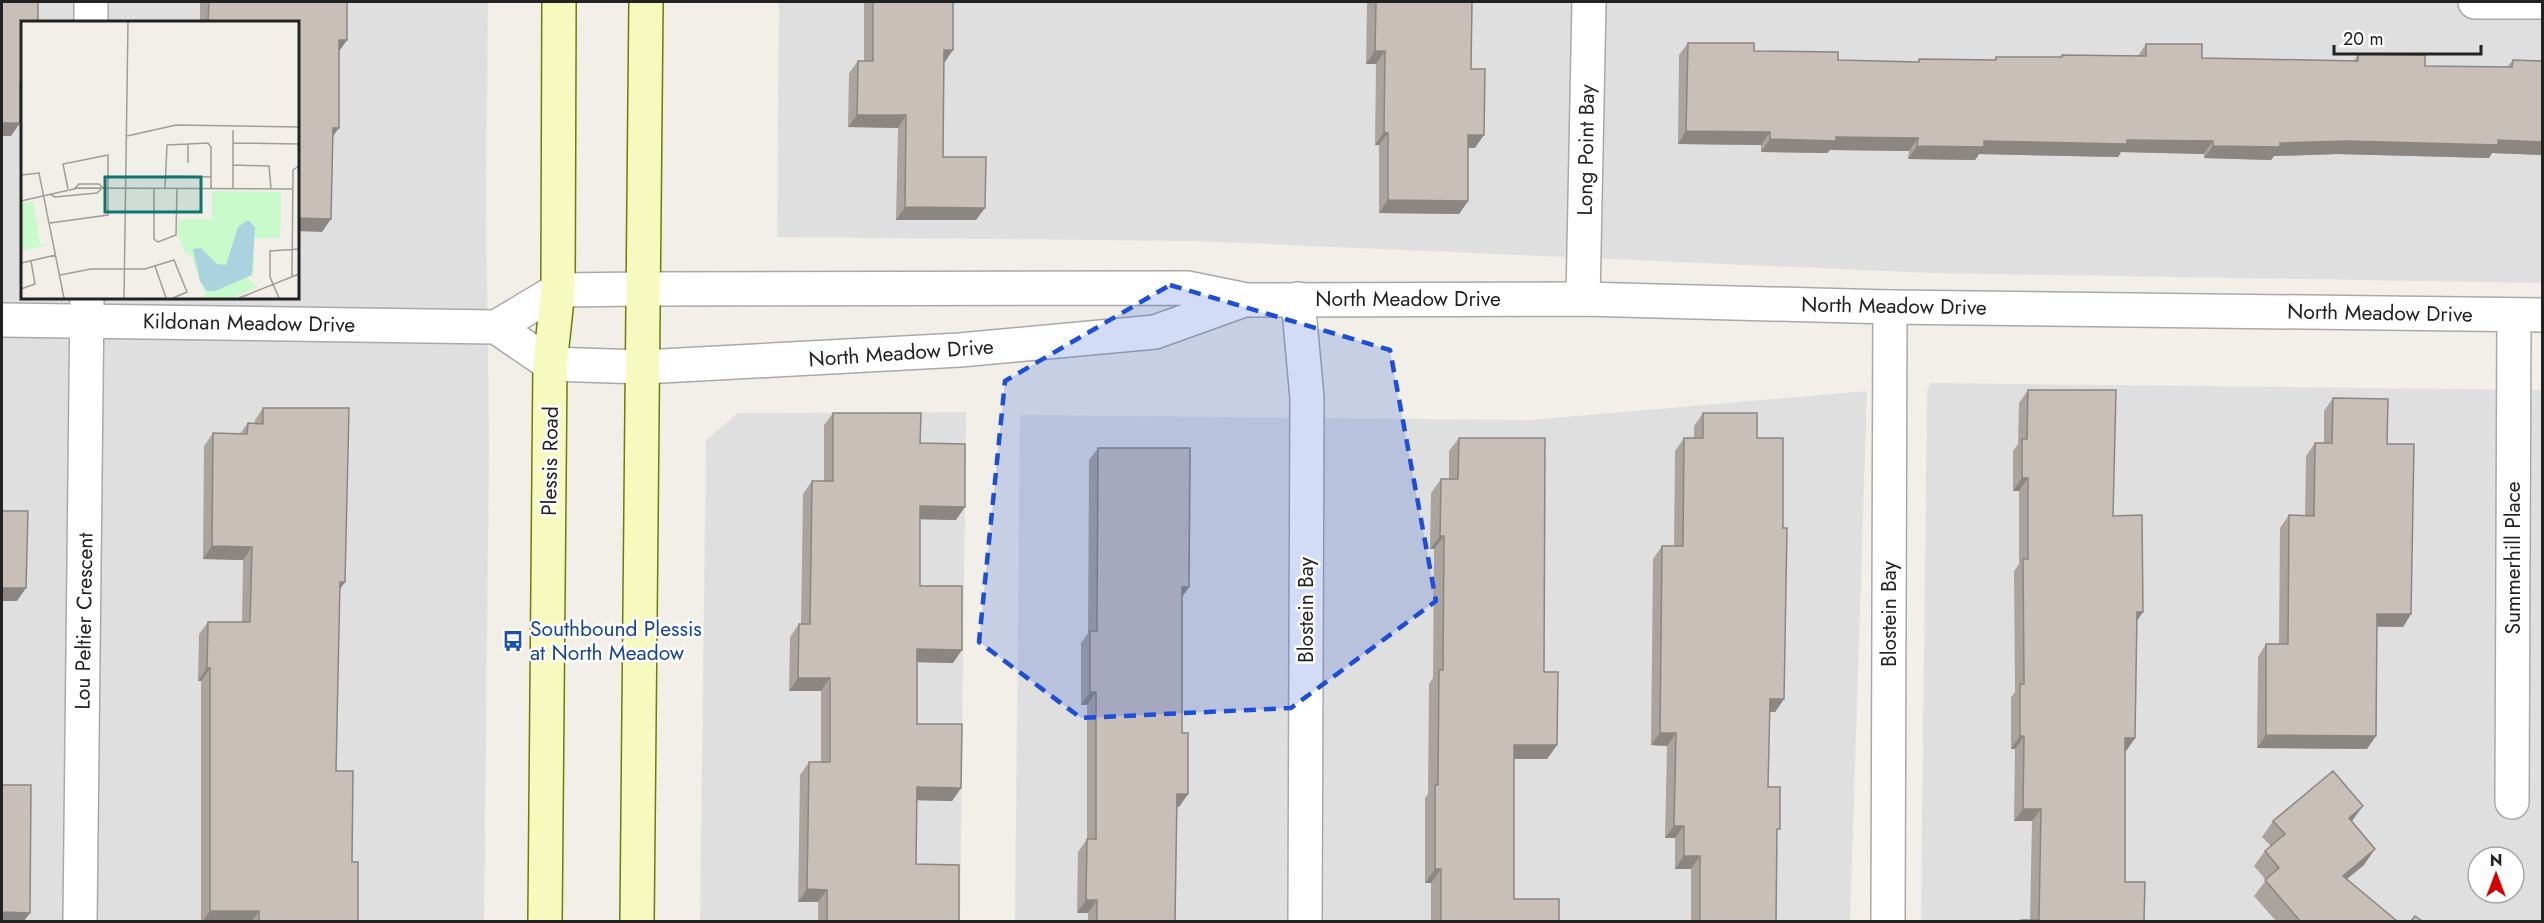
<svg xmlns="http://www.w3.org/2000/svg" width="2544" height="923" font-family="Jost,sans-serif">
  <rect width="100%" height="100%" fill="#f2efe9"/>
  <path fill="#e0dfdf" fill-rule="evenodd" d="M 2,2 L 488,2 L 486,196 L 489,447 L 484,921 L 2,922 ZM 22,22 L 297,22 L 297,297 L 22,297 Z
    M 779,2 L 2542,2 L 2542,283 L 1932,273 L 1195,241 L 777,237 Z
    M 1931,383 L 2542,390 L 2542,921 L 1921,922 L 1927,390 ZM 2478,857 L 2514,857 L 2514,893 L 2478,893 Z
    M 1867,391 L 1850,921 L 1015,922 L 1020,415 L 1530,420 Z
    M 966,412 L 960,921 L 700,922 L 706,440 L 738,413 Z"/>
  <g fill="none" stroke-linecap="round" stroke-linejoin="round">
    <defs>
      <path id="minor" d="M 2475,2 L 2542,2
        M 91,22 L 91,2
        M 1298,299 L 1307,398 L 1305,922
        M 1583,299 L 1589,2
        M 2512,802 L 2514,315
        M 80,922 L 87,297
        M 1888,922 L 1890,307"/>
      <path id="tertiary" d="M 2,320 L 496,327 L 550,364 L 643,367 L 960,350 L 1155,332 L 1244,300
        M 496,327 L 558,290 L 644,289 L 1187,288 L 1246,300 L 1583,299 L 1890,307 L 2542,315"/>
      <path id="secondary" d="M 545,922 L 550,364 L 558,290 L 559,2
        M 637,922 L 646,2"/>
    </defs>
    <use href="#minor" stroke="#a9a9a9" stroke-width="36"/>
    <use href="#tertiary" stroke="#a9a9a9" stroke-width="36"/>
    <use href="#secondary" stroke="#707d05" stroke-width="36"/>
    <use href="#minor" stroke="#fff" stroke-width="33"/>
    <use href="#tertiary" stroke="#fff" stroke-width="33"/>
    <use href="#secondary" stroke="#f7fabf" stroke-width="33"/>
  </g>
  <path fill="#aba49e" d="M 200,2 L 347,2 L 347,40 L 339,51 L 332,137 L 322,232 L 297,22 L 200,22 Z
    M 864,2 L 953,2 L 953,50 L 944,63 L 943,157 L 976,220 L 896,220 L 898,128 L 848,127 L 849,73 L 858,61 L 864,61 Z
    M 1367,2 L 1472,2 L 1471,69 L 1475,148 L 1468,148 L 1468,201 L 1459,214 L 1379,213 L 1379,145 L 1375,145 L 1376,64 L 1366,64 Z
    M 1688,43 L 1754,51 L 1838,60 L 1917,62 L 1919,59 L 1994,60 L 1996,57 L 2060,57 L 2062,55 L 2138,56 L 2146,44 L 2202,58 L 2354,61 L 2358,54 L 2425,66 L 2507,67 L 2513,60 L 2542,61 L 2542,155 L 2492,153 L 2489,158 L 2338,154 L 2274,156 L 2271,160 L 2204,158 L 2204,154 L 2121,152 L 2118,157 L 1979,154 L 1975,160 L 1908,159 L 1909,151 L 1830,150 L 1827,153 L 1761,152 L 1761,145 L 1678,144 L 1679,55 Z
    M 2028,390 L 2113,516 L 2143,612 L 2137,620 L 2135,738 L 2126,751 L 2125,751 L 2125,882 L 2144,921 L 2019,921 L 2021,920 L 2030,920 L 2032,821 L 2014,821 L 2015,749 L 2011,749 L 2011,697 L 2015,692 L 2014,571 L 2019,564 L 2019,491 L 2013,491 L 2013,451 L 2018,444 L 2019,403 Z
    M 2333,398 L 2387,444 L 2411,614 L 2403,627 L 2377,627 L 2367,749 L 2257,748 L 2258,657 L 2266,644 L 2279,644 L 2280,528 L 2289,515 L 2305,516 L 2306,456 L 2315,443 L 2324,443 L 2324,411 Z
    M 263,408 L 340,589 L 336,771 L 352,862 L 358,921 L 201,921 L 201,681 L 198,681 L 199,634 L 208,622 L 242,622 L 243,560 L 203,559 L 204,446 L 213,433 L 240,434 L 248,423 L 255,423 L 255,420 Z
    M 833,413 L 920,443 L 956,520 L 920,519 L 920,586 L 953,663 L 917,662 L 917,724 L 961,788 L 952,801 L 917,800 L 916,864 L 959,921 L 818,921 L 818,902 L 798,902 L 800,775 L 809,762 L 821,762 L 821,691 L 789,691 L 790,637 L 799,624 L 801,624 L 803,494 L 812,481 L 824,481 L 824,425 Z
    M 1703,413 L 1757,438 L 1784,699 L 1775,712 L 1770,712 L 1768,787 L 1777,833 L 1776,921 L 1691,921 L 1691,869 L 1675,869 L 1675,838 L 1665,838 L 1667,746 L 1651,745 L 1653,559 L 1662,546 L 1674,546 L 1675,451 L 1684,438 L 1694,438 L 1694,426 Z
    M 1459,438 L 1544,672 L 1557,745 L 1547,759 L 1514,759 L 1514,899 L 1559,921 L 1431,921 L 1431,883 L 1425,883 L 1425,798 L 1428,794 L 1429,684 L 1433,678 L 1434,549 L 1430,549 L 1431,493 L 1441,479 L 1449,479 L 1449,451 Z
    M 1098,448 L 1189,587 L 1182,597 L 1182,733 L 1188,794 L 1179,807 L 1177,807 L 1175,921 L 1088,921 L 1088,913 L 1077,913 L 1078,852 L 1087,839 L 1087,705 L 1081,705 L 1081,643 L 1088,633 L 1089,460 Z
    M 2273,821 L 2352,822 L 2364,865 L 2347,879 L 2397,921 L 2276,921 L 2254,896 L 2266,880 L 2254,866 L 2265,851 L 2271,846 L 2262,837 Z"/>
  <path fill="#8b8681" d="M 339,40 L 347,40 L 338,53 Z
    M 944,50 L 953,50 L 944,63 Z
    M 1375,51 L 1385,51 L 1376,64 L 1366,64 Z
    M 20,83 L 22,83 L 22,96 L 11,95 Z
    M 857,115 L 906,115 L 898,128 L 848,127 Z
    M 2,123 L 20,123 L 11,136 L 2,136 Z
    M 333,128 L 339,128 L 330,140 Z
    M 1686,131 L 1770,132 L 1761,145 L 1678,144 Z
    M 1384,132 L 1388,133 L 1379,145 L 1375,145 Z
    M 1468,135 L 1484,135 L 1475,148 L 1459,147 Z
    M 1836,137 L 1918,138 L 1909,151 L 1830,150 L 1827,153 L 1761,152 L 1770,139 Z
    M 2127,140 L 2213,141 L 2204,154 L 2121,152 L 2118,157 L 1979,154 L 1975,160 L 1908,159 L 1917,146 L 1984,141 Z
    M 2498,140 L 2542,142 L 2542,155 L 2492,153 L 2489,158 L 2338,154 L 2274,156 L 2271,160 L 2204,158 L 2213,146 L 2347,141 Z
    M 1388,200 L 1468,201 L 1459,214 L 1379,213 Z
    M 905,207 L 985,208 L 976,220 L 896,220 Z
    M 297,218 L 331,219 L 322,232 L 297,231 Z
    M 2022,478 L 2028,478 L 2019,491 L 2013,491 Z
    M 920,506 L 965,507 L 956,520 L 911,519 Z
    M 1440,536 L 1444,536 L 1434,549 L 1430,549 Z
    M 212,546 L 252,547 L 243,560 L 203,559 Z
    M 340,582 L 345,582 L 336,595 Z
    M 1182,587 L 1189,587 L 1180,600 Z
    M 2,588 L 26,588 L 17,601 L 2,601 Z
    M 2137,612 L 2143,612 L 2134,625 Z
    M 2377,614 L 2411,614 L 2403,627 L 2368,626 Z
    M 917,649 L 962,650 L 953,663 L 908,662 Z
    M 207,668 L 210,668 L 201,681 L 198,681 Z
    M 798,678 L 830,678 L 821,691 L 789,691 Z
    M 1090,692 L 1096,692 L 1087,705 L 1081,705 Z
    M 1770,699 L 1784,699 L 1775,712 L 1761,712 Z
    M 1660,733 L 1676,733 L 1667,746 L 1651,745 Z
    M 2266,735 L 2376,736 L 2367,749 L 2257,748 Z
    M 2020,736 L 2024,736 L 2015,749 L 2011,749 Z
    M 2125,738 L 2135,738 L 2126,751 L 2116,751 Z
    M 1514,745 L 1557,745 L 1547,759 L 1505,759 Z
    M 917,787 L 961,788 L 952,801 L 908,800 Z
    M 1177,794 L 1188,794 L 1179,807 L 1168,807 Z
    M 2363,806 L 2352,821 L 2338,834 L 2349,818 Z
    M 2023,809 L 2041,809 L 2032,821 L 2014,821 Z
    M 1674,826 L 1684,826 L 1675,838 L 1665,838 Z
    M 2375,849 L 2364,865 L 2332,891 L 2343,876 Z
    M 1684,856 L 1700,856 L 1691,869 L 1675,869 Z
    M 1435,869 L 1441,869 L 1431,883 L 1425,883 Z
    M 807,889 L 827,890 L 818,902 L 798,902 Z
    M 1086,900 L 1097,900 L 1088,913 L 1077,913 Z
    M 210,911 L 259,911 L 252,921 L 203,921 Z
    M 2,912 L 30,913 L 24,921 L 2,921 Z"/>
  <path fill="#c7bfb8" stroke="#8b8681" stroke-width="1.5" d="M 2,2 L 38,2 L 38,22 L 22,22 L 22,83 L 20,83 L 20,123 L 2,123 Z
    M 209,2 L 347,2 L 347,40 L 339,40 L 339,128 L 333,128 L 331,219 L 297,218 L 297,22 L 208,22 Z
    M 873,2 L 953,2 L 953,50 L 944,50 L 943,157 L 986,157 L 985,208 L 905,207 L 906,115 L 857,115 L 858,61 L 873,61 Z
    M 1376,2 L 1472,2 L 1471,69 L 1485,69 L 1484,135 L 1468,135 L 1468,201 L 1388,200 L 1388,133 L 1384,132 L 1385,51 L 1375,51 Z
    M 1688,43 L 1754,43 L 1754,51 L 1838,52 L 1838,60 L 1919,62 L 1919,59 L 1996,60 L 1996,57 L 2062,57 L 2062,55 L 2146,56 L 2146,44 L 2202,44 L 2202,58 L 2358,61 L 2358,54 L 2425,55 L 2425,66 L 2512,67 L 2513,60 L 2542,61 L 2542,142 L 2498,140 L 2498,145 L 2347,141 L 2280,143 L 2280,147 L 2213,146 L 2213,141 L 2127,140 L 2127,144 L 1984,141 L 1984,147 L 1917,146 L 1918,138 L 1836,137 L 1836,141 L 1770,139 L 1770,132 L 1686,131 Z
    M 2028,390 L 2116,390 L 2113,516 L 2142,515 L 2143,612 L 2137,612 L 2135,738 L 2125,738 L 2125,882 L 2145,882 L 2144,921 L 2021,921 L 2021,920 L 2039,920 L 2041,809 L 2023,809 L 2024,736 L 2020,736 L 2020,684 L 2024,684 L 2023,559 L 2028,559 L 2028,478 L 2022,478 L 2022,439 L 2027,439 Z
    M 2333,398 L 2388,399 L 2387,444 L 2414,444 L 2411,614 L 2377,614 L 2376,736 L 2266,735 L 2266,644 L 2288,644 L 2289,515 L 2314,516 L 2315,443 L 2332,443 Z
    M 263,408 L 349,408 L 345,582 L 340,582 L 336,771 L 353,771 L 352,862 L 358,862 L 358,921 L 259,921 L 259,911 L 210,911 L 210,668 L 207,668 L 208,622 L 250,622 L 252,547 L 212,546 L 213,433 L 247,434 L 248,423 L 263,424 Z
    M 833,413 L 921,413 L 920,443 L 965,444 L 965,507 L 920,506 L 920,586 L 962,586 L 962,650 L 917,649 L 917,724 L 962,724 L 961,788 L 917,787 L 916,864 L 959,865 L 959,921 L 827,921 L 827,890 L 807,889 L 809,762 L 830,762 L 830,678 L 798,678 L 799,624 L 810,624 L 812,481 L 833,481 Z
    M 1703,413 L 1757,413 L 1757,438 L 1783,438 L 1783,528 L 1787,528 L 1784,699 L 1770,699 L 1768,787 L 1780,787 L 1780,829 L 1777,829 L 1776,921 L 1700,921 L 1700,856 L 1684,856 L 1684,826 L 1674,826 L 1676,733 L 1660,733 L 1662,546 L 1683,546 L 1684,438 L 1703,438 Z
    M 1459,438 L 1545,438 L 1544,672 L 1558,672 L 1557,745 L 1514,745 L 1514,899 L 1559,899 L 1559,921 L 1441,921 L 1441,869 L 1435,869 L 1435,785 L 1438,785 L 1439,670 L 1443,670 L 1444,536 L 1440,536 L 1441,479 L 1458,479 Z
    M 1098,448 L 1190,448 L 1189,587 L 1182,587 L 1182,733 L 1188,733 L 1188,794 L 1177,794 L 1175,921 L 1097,921 L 1097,900 L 1086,900 L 1087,839 L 1096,839 L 1096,692 L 1090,692 L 1090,631 L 1097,631 Z
    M 2,511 L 28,511 L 26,588 L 2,588 Z
    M 2333,771 L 2363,806 L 2349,818 L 2375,849 L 2343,876 L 2397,921 L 2300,921 L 2265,880 L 2279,868 L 2265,851 L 2285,834 L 2273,821 Z
    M 2,785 L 31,785 L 30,913 L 2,912 Z
    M 2415,916 L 2422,921 L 2411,921 Z"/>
  <path fill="#1d4ed8" fill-opacity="0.2" stroke="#1d4ed8" stroke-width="4.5" stroke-dasharray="12 8" stroke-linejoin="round" d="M 1170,285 L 1390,350 L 1436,601 L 1291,708 L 1081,718 L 979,642 L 1005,381 Z"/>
  <defs>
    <symbol id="bus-bare" viewBox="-9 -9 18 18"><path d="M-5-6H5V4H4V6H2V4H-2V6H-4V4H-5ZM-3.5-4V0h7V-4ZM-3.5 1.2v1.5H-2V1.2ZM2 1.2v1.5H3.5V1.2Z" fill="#1a4fb4" stroke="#fff" stroke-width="2.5" paint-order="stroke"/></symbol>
  </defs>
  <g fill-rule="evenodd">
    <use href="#bus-bare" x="498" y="626" width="30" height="30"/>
  </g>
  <g text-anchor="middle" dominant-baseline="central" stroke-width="5" stroke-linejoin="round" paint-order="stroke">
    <g font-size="21" fill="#222" stroke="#fff">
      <text transform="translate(1586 150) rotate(-89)">Long Point Bay</text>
      <text x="1408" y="299">North Meadow Drive</text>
      <text transform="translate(1894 306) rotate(1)">North Meadow Drive</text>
      <text transform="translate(2380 313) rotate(1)">North Meadow Drive</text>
      <text transform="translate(249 323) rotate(1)">Kildonan Meadow Drive</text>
      <text transform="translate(901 353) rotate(-4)">North Meadow Drive</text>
      <text transform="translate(550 461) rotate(-89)">Plessis Road</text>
      <text transform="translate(2513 558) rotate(-90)">Summerhill Place</text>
      <text transform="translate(1306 610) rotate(-90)">Blostein Bay</text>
      <text transform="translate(1889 614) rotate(-90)">Blostein Bay</text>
      <text transform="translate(84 621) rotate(-89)">Lou Peltier Crescent</text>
    </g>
    <g font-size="21" fill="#164399" stroke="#fff" text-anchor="start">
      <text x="530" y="629">Southbound Plessis<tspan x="530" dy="24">at North Meadow</tspan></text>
    </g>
  </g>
  <g transform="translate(21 21)">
    <rect width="278" height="278" fill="#f2efe9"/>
    <path d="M 191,170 L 260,171 L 259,217 L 233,217 L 233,250 L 227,258 L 237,266 L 211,277 L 185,277 L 170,235 L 164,232 L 156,213 L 158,198 L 191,198 ZM 12,180 L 19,223 L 29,223 L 0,230 L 0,183 Z" fill="#c8facc"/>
    <path d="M 227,199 L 234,206 L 231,254 L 194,270 L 186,270 L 179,260 L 172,228 L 180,227 L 196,243 L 205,244 L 217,206 Z" fill="#aad3df"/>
    <path fill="none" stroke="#9f9d99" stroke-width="1.5" d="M 106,115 L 155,104 L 278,106M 212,122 L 278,123M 167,142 L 167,122M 212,144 L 248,145 L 250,168M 0,154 L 18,152 L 43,277M 144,155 L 190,156M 133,167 L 133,218 L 137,221 L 155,214 L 156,167M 144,167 L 146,124 L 187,122 L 190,126 L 190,167M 53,168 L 58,163 L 78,163 L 82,167M 212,168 L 212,109M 29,173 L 34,176 L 76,172 L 80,168M 0,180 L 57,167 L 272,168M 29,202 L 87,194 L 87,134 L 42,143 L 47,168M 0,242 L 35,234M 134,245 L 145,277M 39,254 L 70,248 L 124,248 L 153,239 L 166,271 L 152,277M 271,255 L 272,149 L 278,145M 0,268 L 14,263 L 10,240M 103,277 L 107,0M 218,277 L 278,253M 258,277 L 249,256 L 249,230 L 278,228"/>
    <path fill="#0f766e" fill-opacity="0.15" stroke="#0f766e" stroke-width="3" d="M 84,156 L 180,156 L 180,191 L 84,191 Z"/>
    <rect width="278" height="278" fill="none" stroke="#222" stroke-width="3"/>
  </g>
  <rect width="2544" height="923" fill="none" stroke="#222222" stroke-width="6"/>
  <g transform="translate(2496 875)"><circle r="28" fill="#ffffff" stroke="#a7a7a7" stroke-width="1.5"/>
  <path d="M0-4.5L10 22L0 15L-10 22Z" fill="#d40000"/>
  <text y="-9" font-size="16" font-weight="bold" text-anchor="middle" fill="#222222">N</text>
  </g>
  <path d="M2334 45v9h147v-9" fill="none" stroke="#222222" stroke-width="3"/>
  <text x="2343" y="45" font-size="18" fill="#222222" stroke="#ffffff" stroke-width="4.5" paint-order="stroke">20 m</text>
</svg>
